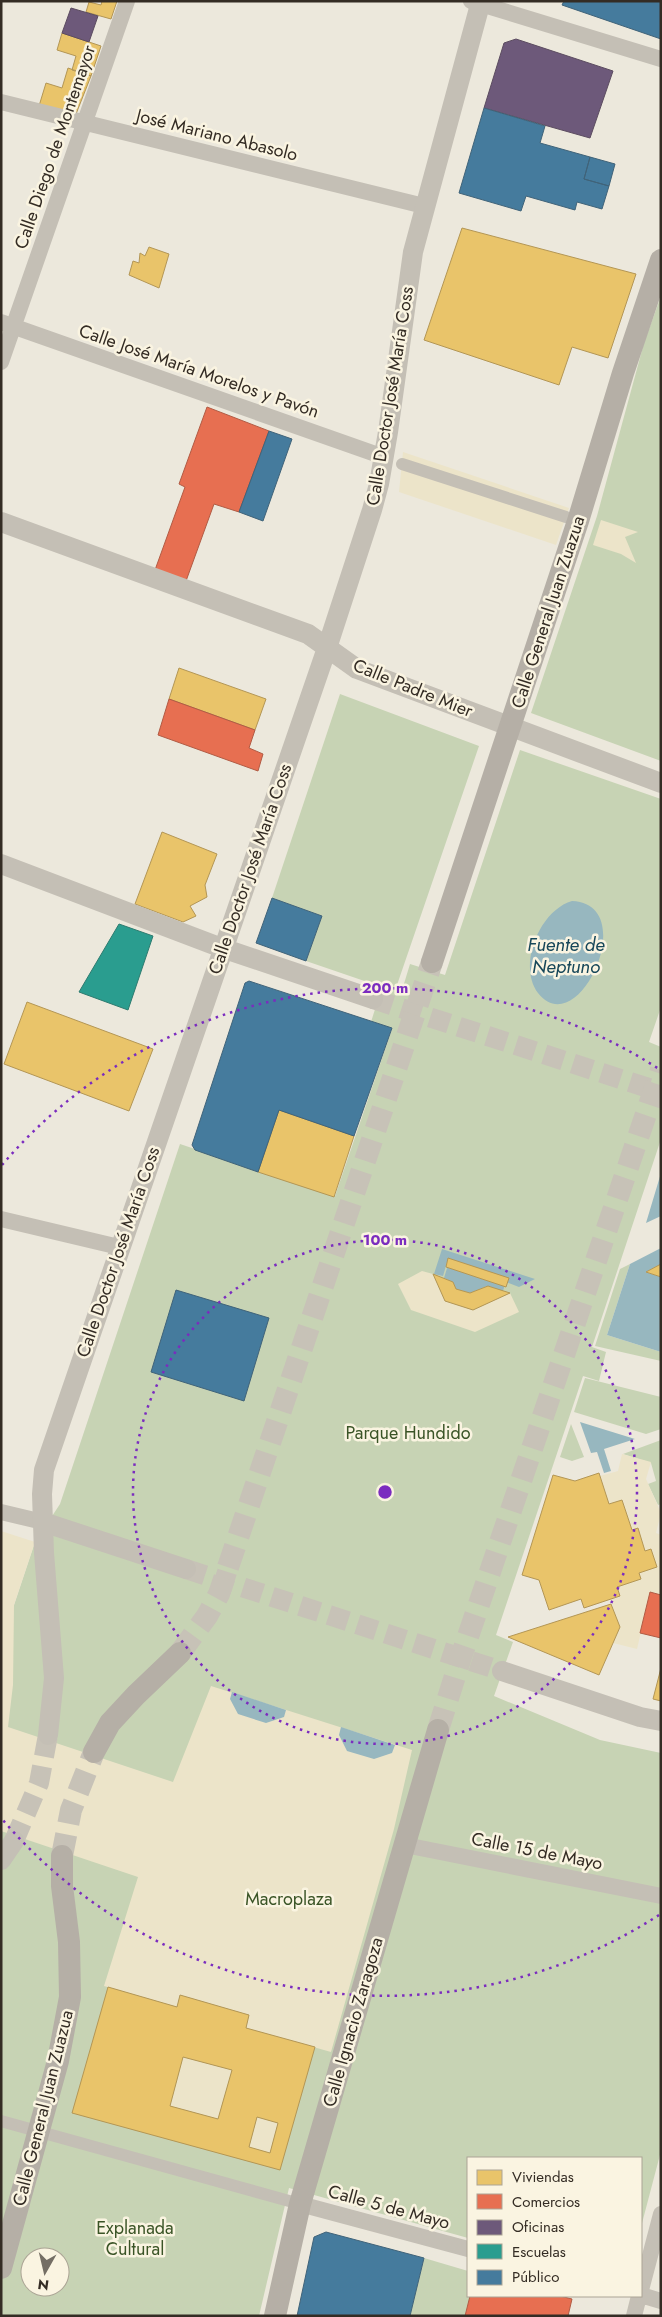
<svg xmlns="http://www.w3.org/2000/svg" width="662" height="2317" font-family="Jost,sans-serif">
  <rect width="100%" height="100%" fill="#ece8dc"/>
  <path fill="#c7d3b4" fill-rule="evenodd" d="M 661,296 L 661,761 L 531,713 L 597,516 L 644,343 Z
    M 340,694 L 479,746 L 397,985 L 403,987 L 410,964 L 445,975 L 520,750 L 661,799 L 661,1007 L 649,1042 L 661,1047 L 661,1139 L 592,1347 L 606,1352 L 599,1381 L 583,1376 L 496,1635 L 513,1642 L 494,1696 L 600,1740 L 661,1753 L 661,2151 L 641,2227 L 641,2158 L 468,2158 L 468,2238 L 289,2188 L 259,2316 L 1,2316 L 1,1631 L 14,1605 L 35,1542 L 60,1504 L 180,1144 L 335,1196 L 392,1029 L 371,1022 L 382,987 L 306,961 L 322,916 L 272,898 ZM 30,2257 L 60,2257 L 60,2287 L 30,2287 Z
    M 630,1264 L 607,1335 L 661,1352 L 661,1361 L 595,1346 L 620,1269 Z
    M 585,1378 L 661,1397 L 661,1429 L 646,1434 L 574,1412 Z
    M 571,1424 L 584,1457 L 572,1461 L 560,1457 Z
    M 661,1440 L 661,1504 L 658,1505 L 648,1484 L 656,1481 L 651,1463 L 623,1454 Z
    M 424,2258 L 468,2271 L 470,2296 L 465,2316 L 410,2316 Z"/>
  <path fill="#ece4c9" d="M 403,452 L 569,508 L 556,545 L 399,492 Z
    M 601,520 L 638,532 L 625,537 L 636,563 L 621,554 L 593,545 Z
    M 422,1271 L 433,1274 L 445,1301 L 473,1310 L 510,1293 L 519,1312 L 475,1332 L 411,1310 L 398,1284 Z
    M 622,1454 L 651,1462 L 646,1479 L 661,1513 L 656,1533 L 661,1535 L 661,1595 L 650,1593 L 637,1649 L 613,1643 L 620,1627 L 610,1599 L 620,1596 L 617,1587 L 641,1579 L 639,1573 L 657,1567 L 651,1549 L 645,1551 L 638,1528 L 632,1530 L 622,1500 L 609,1504 L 600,1476 L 618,1471 Z
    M 1,1531 L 35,1542 L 14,1605 L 13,1685 L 8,1727 L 173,1782 L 211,1686 L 412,1750 L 394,1829 L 331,2052 L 246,2028 L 249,2015 L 180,1995 L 177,2007 L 104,1986 L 138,1877 L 1,1831 Z
    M 183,2057 L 232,2070 L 218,2119 L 170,2106 Z
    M 257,2117 L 278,2123 L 270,2153 L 249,2147 Z"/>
  <path fill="#97b7bf" d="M 572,901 C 642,904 578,1044 538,993 C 517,965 540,910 572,901 Z
    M 661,1173 L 661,1216 L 646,1223 Z
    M 661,1248 L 661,1264 L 646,1272 L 661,1277 L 661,1352 L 607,1335 L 630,1264 Z
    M 442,1249 L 535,1279 L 519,1287 L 448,1259 L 443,1276 L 434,1274 Z
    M 448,1265 L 505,1284 L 503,1291 L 487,1286 L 470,1293 L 456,1289 L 453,1282 L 444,1278 Z
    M 580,1422 L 635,1439 L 604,1449 L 611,1471 L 604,1473 L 597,1452 L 591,1453 Z
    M 232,1692 L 286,1710 L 284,1717 L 266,1723 L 238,1714 L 230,1699 Z
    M 341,1727 L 395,1745 L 392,1753 L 374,1759 L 347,1751 L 339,1735 Z"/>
  <path fill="#e9c46a" stroke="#b39655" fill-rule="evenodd" d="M 102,1 L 117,1 L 111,19 L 86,12 L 89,2 L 101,5 Z
    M 62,33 L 101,46 L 91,76 L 72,70 L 76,56 L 57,50 Z
    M 68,68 L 91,76 L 76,114 L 39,106 L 46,83 L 62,88 Z
    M 462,228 L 636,274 L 608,358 L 572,347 L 559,385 L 424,340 Z
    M 149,247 L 169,254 L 159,288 L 129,275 L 133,261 L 139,263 L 140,253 L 145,256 Z
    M 179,668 L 266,699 L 255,730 L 169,699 Z
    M 162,832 L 217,854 L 205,885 L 207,897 L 190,906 L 196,916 L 183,922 L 135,904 Z
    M 27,1002 L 153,1049 L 129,1111 L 4,1064 Z
    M 279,1110 L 354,1136 L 334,1197 L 258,1172 Z
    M 448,1258 L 509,1278 L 506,1287 L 446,1267 Z
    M 661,1264 L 661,1277 L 646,1272 Z
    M 433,1274 L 453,1282 L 456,1289 L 470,1293 L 488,1286 L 510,1293 L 473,1310 L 445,1301 Z
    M 222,1307 L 244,1312 L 237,1331 L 230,1333 L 246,1340 L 240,1354 L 182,1380 L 170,1374 L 176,1353 L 164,1347 L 169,1334 Z
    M 599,1473 L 609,1504 L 622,1500 L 632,1530 L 638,1528 L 645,1551 L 651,1549 L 657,1567 L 639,1573 L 641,1579 L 617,1587 L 620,1596 L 584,1608 L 581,1599 L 549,1610 L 539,1580 L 522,1575 L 553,1475 L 575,1481 Z
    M 611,1604 L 620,1627 L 599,1675 L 508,1637 Z
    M 661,1668 L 661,1701 L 653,1699 Z
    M 108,1987 L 177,2007 L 180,1995 L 249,2015 L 246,2028 L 315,2047 L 280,2170 L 72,2113 ZM 183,2057 L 232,2070 L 218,2119 L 170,2106 ZM 257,2117 L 278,2123 L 270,2153 L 249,2147 Z"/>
  <path fill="#e76f51" stroke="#b15b44" d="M 207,407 L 269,431 L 239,512 L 214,504 L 186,581 L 155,570 L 185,487 L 179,484 Z
    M 169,699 L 255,730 L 249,748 L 263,754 L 258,771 L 158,735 Z
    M 650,1592 L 661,1595 L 661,1638 L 640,1633 Z
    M 470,2296 L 560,2296 L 572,2299 L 568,2316 L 465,2316 Z"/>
  <path fill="#6d597a" stroke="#5c4c60" d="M 71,8 L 98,16 L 89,42 L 62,33 Z
    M 516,39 L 613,71 L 590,138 L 484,108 L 504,43 Z"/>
  <path fill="#2a9d8f" stroke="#2d7b6f" d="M 119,924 L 153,936 L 128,1010 L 79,992 Z"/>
  <path fill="#457b9d" stroke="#406379" d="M 564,1 L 661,1 L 661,39 L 562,5 Z
    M 484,108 L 545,126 L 540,143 L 590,157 L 584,179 L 609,186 L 602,209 L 577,202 L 575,210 L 526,196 L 521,211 L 459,193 Z
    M 590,157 L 615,164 L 609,186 L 584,179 Z
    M 269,431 L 292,439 L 263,521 L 239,512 Z
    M 272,898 L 322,916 L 306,961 L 256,943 Z
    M 249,981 L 392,1028 L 354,1136 L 279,1110 L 258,1172 L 195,1150 L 192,1145 L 245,983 Z
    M 176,1290 L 269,1318 L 244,1401 L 151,1372 Z
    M 326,2232 L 424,2258 L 410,2316 L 297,2316 L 314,2237 Z"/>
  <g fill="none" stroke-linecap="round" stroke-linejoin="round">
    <path stroke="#c7c2b7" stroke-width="20" stroke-dasharray="20 10" stroke-linecap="butt" d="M 373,999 L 661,1092
      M 186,1569 L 502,1671
      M 14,1841 L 39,1783 L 48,1735"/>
    <path stroke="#c7c2b7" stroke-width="22" stroke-dasharray="22 11" stroke-linecap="butt" d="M 180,1653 L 207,1616 L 219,1594 L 432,962
      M 438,1730 L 461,1657 L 661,1070
      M 62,1856 L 71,1810 L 94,1752"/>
    <path stroke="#c4bfb5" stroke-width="12" d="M 402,464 L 566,517
      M 1,2121 L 300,2204"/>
    <path stroke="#c4bfb5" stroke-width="16" d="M 471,1 L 661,59
      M 1,102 L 424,206
      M 1,322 L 384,457
      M 1,362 L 127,1
      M 1,1219 L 119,1247
      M 1,1512 L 43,1522
      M 405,1845 L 661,1896
      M 300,2204 L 468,2249
      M 641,2290 L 661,2214
      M 641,2295 L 661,2301
      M 634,2316 L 639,2296"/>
    <path stroke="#c4bfb5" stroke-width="20" d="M 1,522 L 308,634 L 357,669 L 661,783
      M 1,864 L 222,948 L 373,999
      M 43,1522 L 186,1569
      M 502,1671 L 640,1717 L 661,1721
      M 48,1735 L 54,1678 L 44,1553 L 42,1494 L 44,1470 L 327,648 L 372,510 L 379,484 L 388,432 L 413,252 L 481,1
      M 1,1860 L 14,1841"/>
    <path stroke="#b5afa6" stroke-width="22" d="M 432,962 L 578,521 L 623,373 L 661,260
      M 94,1752 L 110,1723 L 136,1695 L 180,1653
      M 1,2268 L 58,2061 L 70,1997 L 69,1942 L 62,1886 L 62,1856
      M 275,2316 L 300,2204 L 438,1730"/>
  </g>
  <g fill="none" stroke="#7b2cbf" stroke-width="2.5" stroke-dasharray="2.5 5">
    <circle cx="385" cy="1492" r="252"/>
    <path d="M659 1915A504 504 0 0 1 2 1819M2 1165A504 504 0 0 1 659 1069"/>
  </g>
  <g text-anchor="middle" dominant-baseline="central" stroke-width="5" stroke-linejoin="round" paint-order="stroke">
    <g font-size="18" fill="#342c24" stroke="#faf4e1">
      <text transform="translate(217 135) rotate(14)">José Mariano Abasolo</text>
      <text transform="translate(55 147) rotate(-71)">Calle Diego de Montemayor</text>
      <text transform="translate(199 371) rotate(19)">Calle José María Morelos y Pavón</text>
      <text transform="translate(390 396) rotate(-81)">Calle Doctor José María Coss</text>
      <text transform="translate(548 612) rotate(-72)">Calle General Juan Zuazua</text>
      <text transform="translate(413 688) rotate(22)">Calle Padre Mier</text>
      <text transform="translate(250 869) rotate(-71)">Calle Doctor José María Coss</text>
      <text transform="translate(118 1252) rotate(-71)">Calle Doctor José María Coss</text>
      <text transform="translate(537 1851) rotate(11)">Calle 15 de Mayo</text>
      <text transform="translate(353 2022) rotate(-74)">Calle Ignacio Zaragoza</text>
      <text transform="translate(43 2108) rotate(-76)">Calle General Juan Zuazua</text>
      <text transform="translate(389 2207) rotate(15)">Calle 5 de Mayo</text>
    </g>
    <g font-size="18" fill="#3a5426" stroke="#faf4e1">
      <text x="408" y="1433">Parque Hundido</text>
      <text x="289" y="1899">Macroplaza</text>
      <text x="135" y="2228">Explanada<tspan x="135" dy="21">Cultural</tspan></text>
    </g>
    <g font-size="19" font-style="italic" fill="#174759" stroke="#faf4e1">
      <text x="566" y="944">Fuente de<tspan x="566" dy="22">Neptuno</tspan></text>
    </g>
  </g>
  <circle cx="385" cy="1492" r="8" fill="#7b2cbf" stroke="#faf4e1" stroke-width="2.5"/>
  <g font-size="15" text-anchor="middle" font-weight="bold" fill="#7b2cbf" stroke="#faf4e1" stroke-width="5" stroke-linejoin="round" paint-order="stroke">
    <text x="385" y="993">200 m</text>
    <text x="385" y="1245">100 m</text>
  </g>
  <rect width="662" height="2317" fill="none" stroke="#342c24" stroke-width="5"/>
  <rect x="467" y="2157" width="175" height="140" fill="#faf4e1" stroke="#aba495"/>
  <rect x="477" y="2170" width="25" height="15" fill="#e9c46a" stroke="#aba495"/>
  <text x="512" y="2182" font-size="15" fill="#342c24">Viviendas</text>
  <rect x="477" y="2194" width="25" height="15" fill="#e76f51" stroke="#aba495"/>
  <text x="512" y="2207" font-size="15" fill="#342c24">Comercios</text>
  <rect x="477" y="2220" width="25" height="15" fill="#6d597a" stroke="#aba495"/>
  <text x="512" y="2232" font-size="15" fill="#342c24">Oficinas</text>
  <rect x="477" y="2244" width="25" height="15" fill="#2a9d8f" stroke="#aba495"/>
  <text x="512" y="2257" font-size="15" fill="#342c24">Escuelas</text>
  <rect x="477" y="2270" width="25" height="15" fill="#457b9d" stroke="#aba495"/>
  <text x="512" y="2282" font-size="15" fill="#342c24">Público</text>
  <g transform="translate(45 2272) rotate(188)"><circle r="24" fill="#faf4e1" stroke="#aba495"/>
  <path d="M0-4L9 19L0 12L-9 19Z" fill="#746e64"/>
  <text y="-8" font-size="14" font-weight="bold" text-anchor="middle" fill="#342c24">N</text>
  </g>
</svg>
